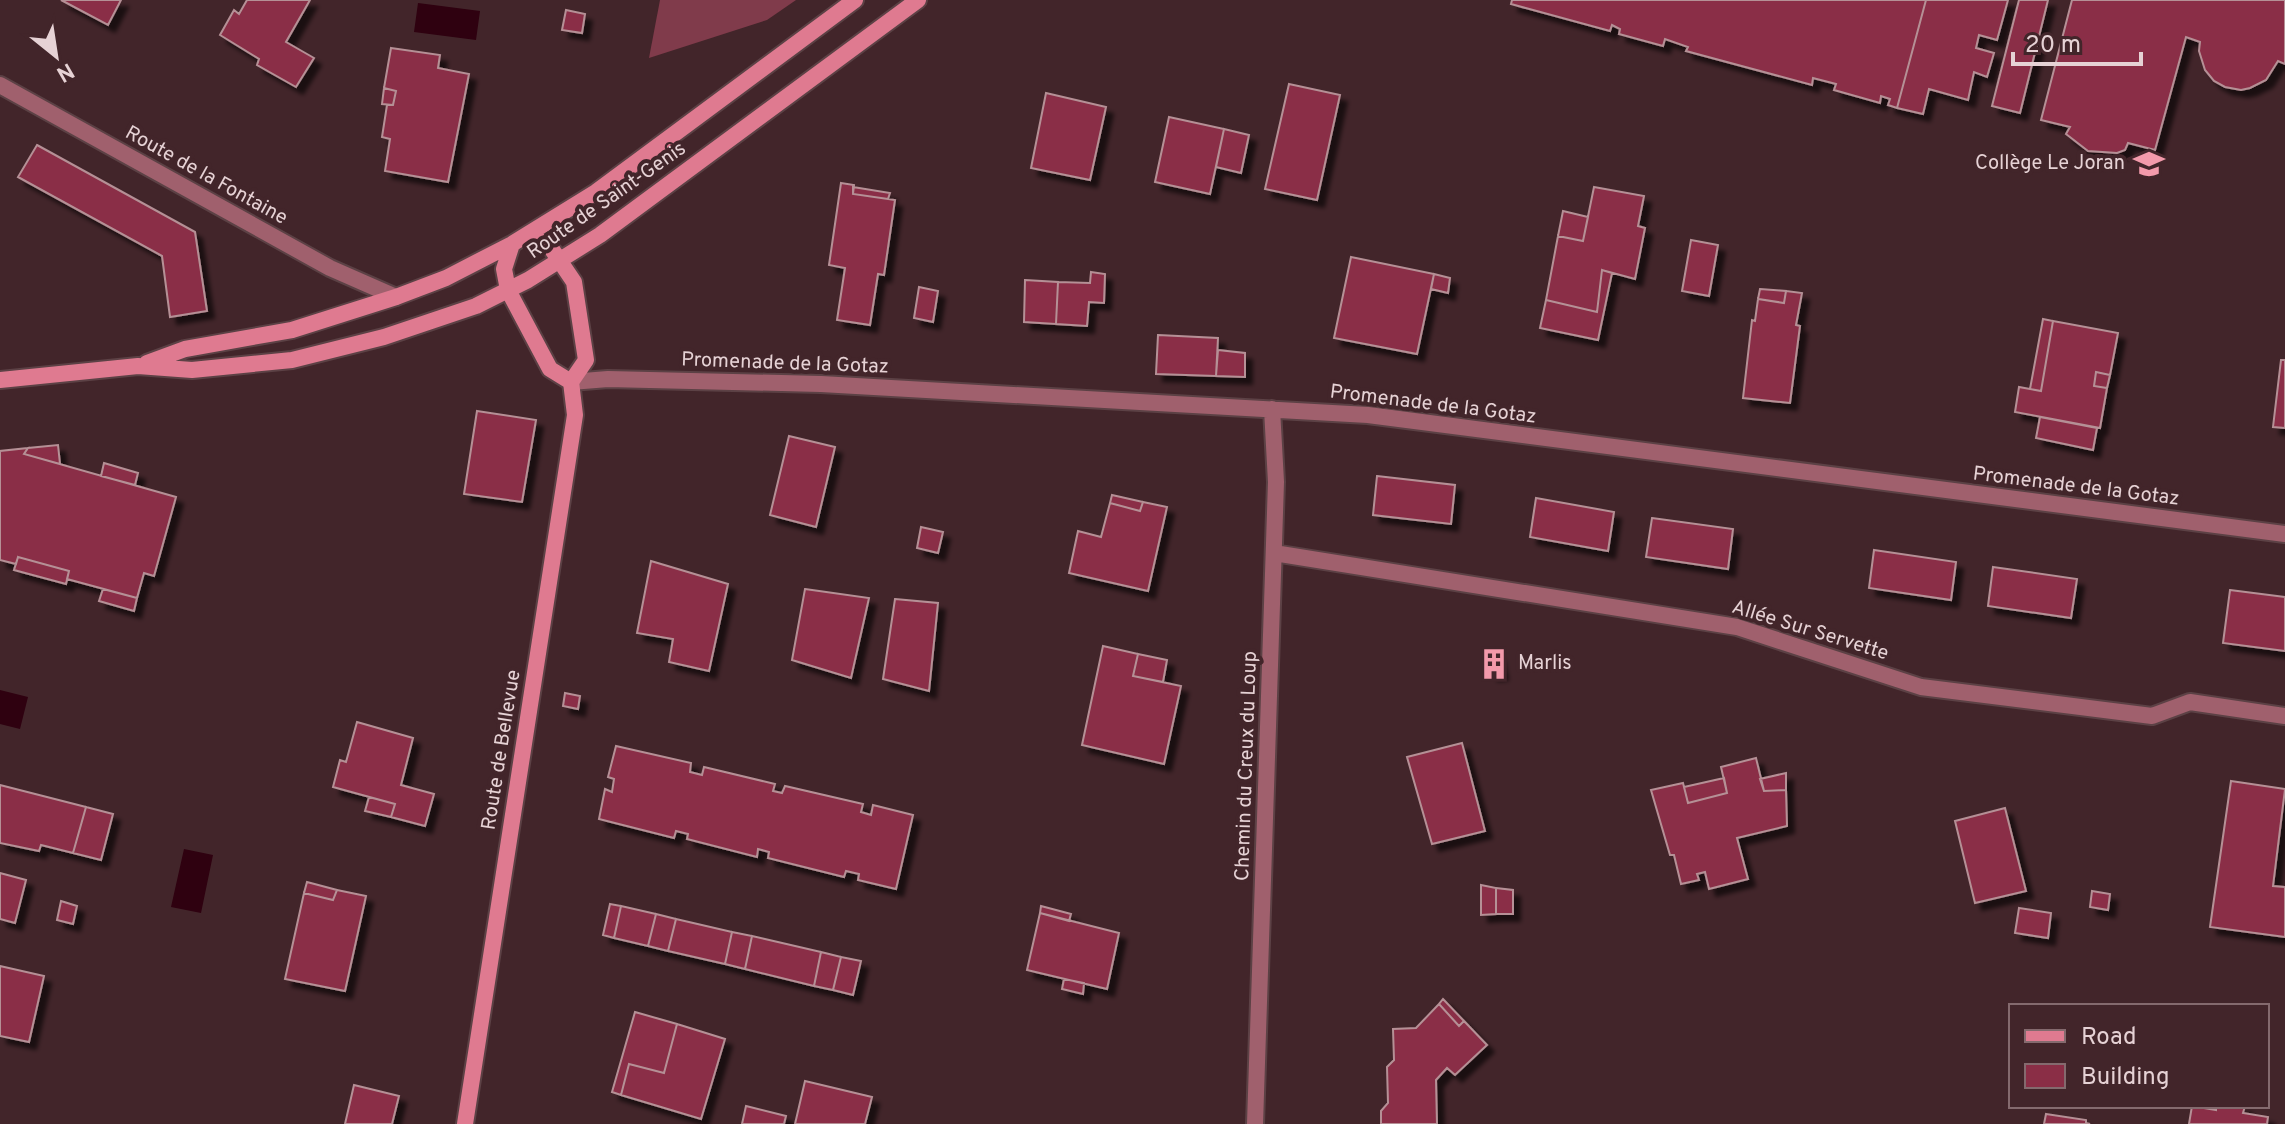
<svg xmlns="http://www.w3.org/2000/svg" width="2285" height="1124" font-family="Overpass,sans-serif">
  <defs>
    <filter id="shadow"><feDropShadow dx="7" dy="7" stdDeviation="2" flood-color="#0009"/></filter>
  </defs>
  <rect width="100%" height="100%" fill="#42252a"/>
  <path fill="#803b4b" d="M 660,0 L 796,0 L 767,20 L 649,58 Z"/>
  <path fill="#2f0110" d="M 418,3 L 480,11 L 476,40 L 414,32 Z
    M 0,690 L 28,697 L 20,729 L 0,724 Z
    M 184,849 L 213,855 L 201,913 L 171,907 Z"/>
  <path fill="#8a2e46" stroke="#b59096" stroke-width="2" filter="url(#shadow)" d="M 61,0 L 121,0 L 108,25 Z
    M 247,0 L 310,0 L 286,42 L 314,58 L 296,87 L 257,65 L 259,59 L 220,35 L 234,10 L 239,14 Z
    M 1512,0 L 1926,0 L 1897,108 L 1888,105 L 1890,99 L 1881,96 L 1880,103 L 1834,90 L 1836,84 L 1813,78 L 1812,85 L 1686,51 L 1688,47 L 1665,39 L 1663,46 L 1619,34 L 1620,29 L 1612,25 L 1610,31 L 1511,4 Z
    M 1926,0 L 2008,0 L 1997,40 L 1979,35 L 1976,48 L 1994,53 L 1987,77 L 1974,72 L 1968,100 L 1929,89 L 1923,114 L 1897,108 Z
    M 2019,0 L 2048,0 L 2020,113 L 1992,106 Z
    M 2072,0 L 2285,0 L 2285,64 L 2278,61 L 2266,80 L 2250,88 L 2241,90 L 2225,87 L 2214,81 L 2205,70 L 2199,51 L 2200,42 L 2186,37 L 2155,150 L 2128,143 L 2125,150 L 2117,153 L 2088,151 L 2066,134 L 2070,127 L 2041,120 Z
    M 566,10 L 585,14 L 582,33 L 562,30 Z
    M 391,48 L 440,55 L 438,68 L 469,74 L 448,182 L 385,171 L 390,139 L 382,137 L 387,105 L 393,105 L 396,91 L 384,88 Z
    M 1289,84 L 1340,95 L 1317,200 L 1265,189 Z
    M 384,88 L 396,91 L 393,105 L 382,104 Z
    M 1046,93 L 1106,107 L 1090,180 L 1031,168 Z
    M 1169,117 L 1224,129 L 1210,194 L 1155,182 Z
    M 1224,129 L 1249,135 L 1241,173 L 1216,167 Z
    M 37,145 L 195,232 L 207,311 L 170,317 L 162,256 L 18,177 Z
    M 841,183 L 854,185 L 853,194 L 895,200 L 884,275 L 878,274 L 870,325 L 837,320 L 845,268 L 829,265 Z
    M 853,187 L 890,193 L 888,199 L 853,194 Z
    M 1594,187 L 1644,196 L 1638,226 L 1645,228 L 1635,279 L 1602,270 L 1597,312 L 1546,300 L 1558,236 L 1583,241 Z
    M 1563,211 L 1588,217 L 1583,241 L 1558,236 Z
    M 1691,240 L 1718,245 L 1709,296 L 1682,291 Z
    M 1351,257 L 1434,274 L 1417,354 L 1334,338 Z
    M 1602,270 L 1612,273 L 1598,340 L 1540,328 L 1546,300 L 1597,312 Z
    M 1091,272 L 1105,274 L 1104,303 L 1089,302 L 1087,326 L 1056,324 L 1058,282 L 1090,283 Z
    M 1434,274 L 1450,278 L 1448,293 L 1431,289 Z
    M 1025,280 L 1058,282 L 1056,324 L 1024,322 Z
    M 919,287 L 938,291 L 933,322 L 914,318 Z
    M 1760,289 L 1786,291 L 1784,303 L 1758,299 Z
    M 1786,291 L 1802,293 L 1796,325 L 1800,326 L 1790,403 L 1743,398 L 1752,320 L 1755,321 L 1758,299 L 1784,303 Z
    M 2043,319 L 2053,321 L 2041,391 L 2030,389 Z
    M 2053,321 L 2118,333 L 2110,375 L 2096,372 L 2094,386 L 2107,388 L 2100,428 L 2015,412 L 2019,387 L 2041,391 Z
    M 1158,335 L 1218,338 L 1216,376 L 1156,374 Z
    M 1218,350 L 1245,353 L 1245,377 L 1216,376 Z
    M 2281,360 L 2285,360 L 2285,428 L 2273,427 Z
    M 2096,372 L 2110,375 L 2107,388 L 2094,386 Z
    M 477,411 L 536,420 L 522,502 L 464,494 Z
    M 2040,417 L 2097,428 L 2093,450 L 2036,438 Z
    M 789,436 L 835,447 L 816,527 L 770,515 Z
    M 58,445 L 60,464 L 24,454 L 28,448 Z
    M 28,448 L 24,454 L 176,497 L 154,576 L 144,573 L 137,598 L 67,579 L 69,571 L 18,557 L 16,564 L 0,560 L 0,451 Z
    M 104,463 L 138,473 L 135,485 L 101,476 Z
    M 1377,476 L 1455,485 L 1451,524 L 1373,515 Z
    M 1112,495 L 1143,502 L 1140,511 L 1110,503 Z
    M 1536,498 L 1614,512 L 1608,551 L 1530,537 Z
    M 1143,502 L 1167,507 L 1148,591 L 1069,573 L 1078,531 L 1101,537 L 1110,503 L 1140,511 Z
    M 1652,518 L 1733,529 L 1728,569 L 1646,557 Z
    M 921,527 L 943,532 L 938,553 L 917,548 Z
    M 1874,550 L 1956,562 L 1951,600 L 1869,588 Z
    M 18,557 L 69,571 L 66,584 L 14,570 Z
    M 651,561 L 728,584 L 709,671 L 669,662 L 673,639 L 637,633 Z
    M 1993,567 L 2077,579 L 2071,618 L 1988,606 Z
    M 103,589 L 137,598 L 134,611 L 99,601 Z
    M 805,589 L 869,598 L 851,678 L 792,660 Z
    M 2230,590 L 2285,597 L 2285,651 L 2223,643 Z
    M 895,599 L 938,603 L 929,691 L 883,679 Z
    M 1103,646 L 1138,654 L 1133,676 L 1181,686 L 1164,764 L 1082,745 Z
    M 1497,653 L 1501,673 L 1491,674 L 1486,656 Z
    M 1138,654 L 1167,660 L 1163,682 L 1133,676 Z
    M 565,693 L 580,696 L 578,709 L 563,706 Z
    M 357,722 L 413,738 L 401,785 L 434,794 L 425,826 L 391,817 L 395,804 L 333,787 L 340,760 L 346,762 Z
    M 1462,743 L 1485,831 L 1432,844 L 1407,757 Z
    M 616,746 L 691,763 L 690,772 L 702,775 L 704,767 L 775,784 L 773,791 L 782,793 L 785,786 L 863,804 L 861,812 L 871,815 L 873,805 L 913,815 L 896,889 L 858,880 L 859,874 L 846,871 L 844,877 L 768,858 L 769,852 L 758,849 L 757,857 L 687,839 L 688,834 L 676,831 L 674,838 L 599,819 L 605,789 L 612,792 L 614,779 L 608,777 Z
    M 1756,758 L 1764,791 L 1786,790 L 1787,826 L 1737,838 L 1748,879 L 1709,889 L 1705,872 L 1697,874 L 1699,880 L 1681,884 L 1674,855 L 1670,855 L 1651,790 L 1683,783 L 1688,803 L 1727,793 L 1721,767 Z
    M 1786,773 L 1786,790 L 1764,791 L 1760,779 Z
    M 1724,778 L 1727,793 L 1688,803 L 1684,787 Z
    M 2231,781 L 2285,789 L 2273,886 L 2285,887 L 2285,937 L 2210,927 Z
    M 0,785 L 86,807 L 73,853 L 41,845 L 39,851 L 0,843 Z
    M 369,797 L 395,804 L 391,817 L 365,811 Z
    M 86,807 L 113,814 L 101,860 L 73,853 Z
    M 2005,808 L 2026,891 L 1975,903 L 1955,821 Z
    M 0,873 L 26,880 L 15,923 L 0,919 Z
    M 307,882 L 337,890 L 333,900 L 304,893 Z
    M 1481,885 L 1496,888 L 1496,914 L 1481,915 Z
    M 1496,888 L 1513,890 L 1513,914 L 1496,914 Z
    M 337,890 L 366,896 L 345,991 L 285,979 L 304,893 L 333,900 Z
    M 2092,891 L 2110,894 L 2108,910 L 2090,907 Z
    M 61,901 L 77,906 L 73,924 L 57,920 Z
    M 610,904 L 621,906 L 614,938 L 603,935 Z
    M 621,906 L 656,914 L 648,946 L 614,938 Z
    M 1041,906 L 1071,914 L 1069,921 L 1040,913 Z
    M 2019,908 L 2051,913 L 2048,938 L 2015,933 Z
    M 1040,913 L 1119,933 L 1107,989 L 1027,970 Z
    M 656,914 L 676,919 L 668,951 L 648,946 Z
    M 676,919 L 732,932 L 725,964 L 668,951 Z
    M 732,932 L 752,936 L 745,969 L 725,964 Z
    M 752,936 L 821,952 L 814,986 L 745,969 Z
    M 821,952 L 841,957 L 833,990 L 814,986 Z
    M 841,957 L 861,961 L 853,995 L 833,990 Z
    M 0,966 L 44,976 L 29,1042 L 0,1036 Z
    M 1064,979 L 1084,983 L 1083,994 L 1062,989 Z
    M 1443,999 L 1464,1021 L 1459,1026 L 1439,1004 Z
    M 1439,1004 L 1459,1026 L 1464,1021 L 1487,1045 L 1455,1075 L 1447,1068 L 1436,1080 L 1437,1124 L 1381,1124 L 1381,1111 L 1388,1103 L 1387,1067 L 1394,1060 L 1393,1029 L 1416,1028 Z
    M 635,1012 L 677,1024 L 664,1073 L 629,1064 L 621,1095 L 612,1092 Z
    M 677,1024 L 725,1039 L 701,1119 L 621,1095 L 629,1064 L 664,1073 Z
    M 805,1081 L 872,1097 L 865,1124 L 795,1124 Z
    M 354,1085 L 399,1096 L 392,1124 L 345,1124 Z
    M 746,1106 L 786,1116 L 784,1124 L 742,1124 Z
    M 2192,1106 L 2216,1110 L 2216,1106 L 2245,1106 L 2243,1113 L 2268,1117 L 2267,1124 L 2189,1124 Z
    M 2046,1114 L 2086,1120 L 2086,1123 L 2090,1124 L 2044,1124 Z"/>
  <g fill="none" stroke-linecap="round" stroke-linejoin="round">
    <defs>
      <path id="street" d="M 0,85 L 330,268 L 396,297
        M 571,382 L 608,379 L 821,384 L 1368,415 L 2285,534
        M 1274,553 L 1737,627 L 1921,687 L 2152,716 L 2190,702 L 2285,716
        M 1255,1124 L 1276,482 L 1272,409"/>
      <path id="secondary" d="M 512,244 L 504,269 L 508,290 L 550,369 L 571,382
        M 147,363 L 185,349 L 292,330 L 396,297 L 446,278 L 512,244 L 596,192 L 855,0
        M 0,380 L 138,366 L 192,370 L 292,360 L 384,337 L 476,306 L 528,280 L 600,235 L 918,0
        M 465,1124 L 575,415 L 571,382 L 586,360 L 574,282 L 549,245 L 527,235"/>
    </defs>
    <use href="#street" stroke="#5c4145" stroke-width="20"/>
    <use href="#secondary" stroke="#5c4145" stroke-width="20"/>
    <use href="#street" stroke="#a0606d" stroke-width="16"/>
    <use href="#secondary" stroke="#df7a90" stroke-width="16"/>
  </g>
  <defs>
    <symbol id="school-bare" viewBox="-9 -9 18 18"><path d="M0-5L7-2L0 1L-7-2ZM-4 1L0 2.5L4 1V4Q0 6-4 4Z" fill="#f39aab" stroke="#42252a" stroke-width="2.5" paint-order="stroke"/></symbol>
    <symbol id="building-bare" viewBox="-9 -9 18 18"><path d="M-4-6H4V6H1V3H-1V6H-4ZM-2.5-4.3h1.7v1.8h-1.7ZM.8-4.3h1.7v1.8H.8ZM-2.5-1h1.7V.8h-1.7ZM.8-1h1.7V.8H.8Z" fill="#f39aab" stroke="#42252a" stroke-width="2.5" paint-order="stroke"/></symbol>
  </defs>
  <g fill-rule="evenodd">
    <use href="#school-bare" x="2127" y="142" width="44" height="44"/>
    <use href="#building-bare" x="1472" y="642" width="44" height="44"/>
  </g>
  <g text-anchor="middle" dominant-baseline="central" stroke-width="8" stroke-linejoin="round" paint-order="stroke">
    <g font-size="20" fill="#e6d2d5" stroke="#42252a" text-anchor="end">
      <text x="2125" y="164">Collège Le Joran</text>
      <text x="1518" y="664" text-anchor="start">Marlis</text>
    </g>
    <g font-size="20" fill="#e6d2d5" stroke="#42252a">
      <text transform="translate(206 176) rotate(29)">Route de la Fontaine</text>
      <text transform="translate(607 201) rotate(-35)">Route de Saint-Genis</text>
      <text transform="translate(785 364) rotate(2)">Promenade de la Gotaz</text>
      <text transform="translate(1433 405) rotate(7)">Promenade de la Gotaz</text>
      <text transform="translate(2076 487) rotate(7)">Promenade de la Gotaz</text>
      <text transform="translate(1810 631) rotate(17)">Allée Sur Servette</text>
      <text transform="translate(502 750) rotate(-81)">Route de Bellevue</text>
      <text transform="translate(1247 766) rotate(-88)">Chemin du Creux du Loup</text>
    </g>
  </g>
  <rect x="2009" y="1004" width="260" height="104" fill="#42252a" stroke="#846a6e" stroke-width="2"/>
  <rect x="2025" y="1030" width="40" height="12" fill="#df7a90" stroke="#846a6e" stroke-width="2"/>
  <text x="2081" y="1044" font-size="24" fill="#e6d2d5">Road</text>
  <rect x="2025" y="1064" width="40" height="24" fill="#8a2e46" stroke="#846a6e" stroke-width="2"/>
  <text x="2081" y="1084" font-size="24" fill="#e6d2d5">Building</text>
  <g transform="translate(56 56) rotate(150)" stroke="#42252a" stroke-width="6" paint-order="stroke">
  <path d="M0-6L14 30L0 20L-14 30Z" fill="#e6d2d5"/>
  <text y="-12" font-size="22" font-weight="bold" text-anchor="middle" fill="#e6d2d5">N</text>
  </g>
  <path d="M2013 52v12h128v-12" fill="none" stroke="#e6d2d5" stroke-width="4"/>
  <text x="2025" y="52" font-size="24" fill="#e6d2d5" stroke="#42252a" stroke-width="6" paint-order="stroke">20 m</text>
</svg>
